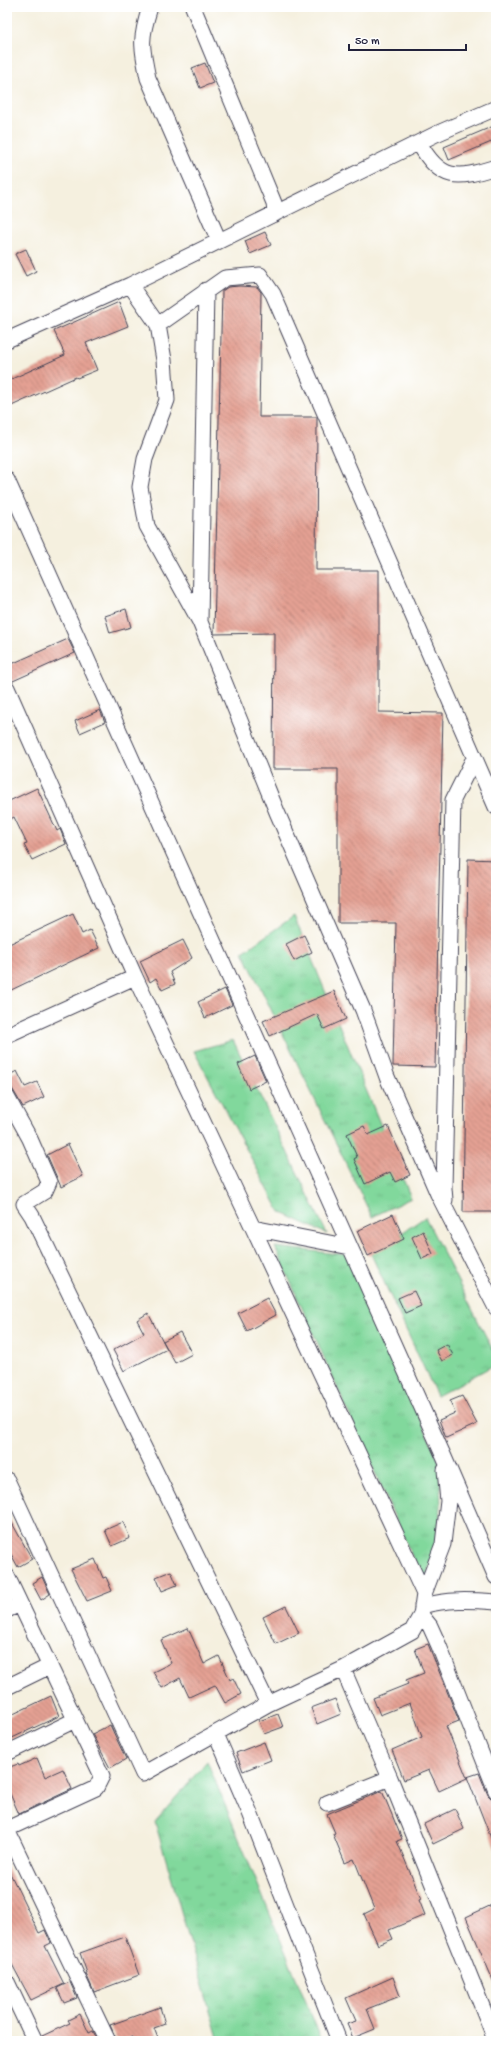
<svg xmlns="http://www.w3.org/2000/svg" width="503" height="2048" font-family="'Gochi Hand',sans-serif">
  <defs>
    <pattern id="grass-tufts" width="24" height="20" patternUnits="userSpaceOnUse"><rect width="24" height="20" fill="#81d89c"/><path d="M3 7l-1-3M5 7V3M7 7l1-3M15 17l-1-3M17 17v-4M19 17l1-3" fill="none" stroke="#6fb987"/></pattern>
    <pattern id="building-back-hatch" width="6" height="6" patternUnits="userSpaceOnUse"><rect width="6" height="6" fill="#e4a093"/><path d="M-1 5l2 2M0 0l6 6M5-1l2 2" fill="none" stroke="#b88279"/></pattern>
  </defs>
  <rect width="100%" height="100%" fill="#fff"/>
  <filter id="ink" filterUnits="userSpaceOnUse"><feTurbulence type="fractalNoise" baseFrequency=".025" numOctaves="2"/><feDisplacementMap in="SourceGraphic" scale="8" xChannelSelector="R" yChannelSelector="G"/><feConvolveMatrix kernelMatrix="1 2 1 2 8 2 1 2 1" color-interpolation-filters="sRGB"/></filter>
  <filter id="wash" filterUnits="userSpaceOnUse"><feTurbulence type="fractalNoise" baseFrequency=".012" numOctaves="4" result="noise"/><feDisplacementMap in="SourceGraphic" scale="16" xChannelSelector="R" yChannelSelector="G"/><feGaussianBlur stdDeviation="0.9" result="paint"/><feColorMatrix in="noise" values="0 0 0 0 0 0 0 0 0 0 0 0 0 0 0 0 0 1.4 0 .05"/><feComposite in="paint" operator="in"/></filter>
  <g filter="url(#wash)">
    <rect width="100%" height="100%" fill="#f5f0df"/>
    <path fill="url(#grass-tufts)" stroke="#527d6c" d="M 294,916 L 411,1198 L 372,1217 L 243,952 Z
      M 233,1040 L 327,1234 L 280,1212 L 194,1051 Z
      M 425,1217 L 496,1356 L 496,1364 L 437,1396 L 371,1254 Z
      M 275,1247 L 348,1255 L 439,1461 L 441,1506 L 437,1542 L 424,1583 Z
      M 207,1761 L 322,2041 L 219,2041 L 155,1822 Z"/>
    <g id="blocks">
      <path fill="url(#building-back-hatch)" d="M 205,63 L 213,83 L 200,88 L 192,68 Z
        M 496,125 L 496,140 L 449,160 L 444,147 Z
        M 265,232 L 271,245 L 250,254 L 245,241 Z
        M 26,249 L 36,271 L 26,276 L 15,254 Z
        M 239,286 L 257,287 L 261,292 L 259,417 L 317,417 L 317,419 L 316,570 L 379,570 L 379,712 L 443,713 L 435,1067 L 393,1066 L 396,923 L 338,923 L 338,769 L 273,769 L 274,633 L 214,634 L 222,291 L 228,287 Z
        M 119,302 L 128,326 L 86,343 L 97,370 L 77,378 L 76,377 L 7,408 L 7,381 L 65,355 L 54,331 Z
        M 126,609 L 131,627 L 110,633 L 105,616 Z
        M 68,639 L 75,653 L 13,681 L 7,679 L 7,666 Z
        M 100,710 L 105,722 L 80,733 L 75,721 Z
        M 37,788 L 57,831 L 60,829 L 66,844 L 32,860 L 24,845 L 27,844 L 14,817 L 7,821 L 7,802 Z
        M 468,859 L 496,860 L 496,1212 L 463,1212 Z
        M 73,914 L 82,934 L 90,930 L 99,948 L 7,992 L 7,945 Z
        M 304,935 L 312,952 L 294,961 L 286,944 Z
        M 183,940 L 192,958 L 170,972 L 175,984 L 162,990 L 156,978 L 150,982 L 140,961 Z
        M 225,989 L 232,1005 L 205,1018 L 198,1002 Z
        M 334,991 L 346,1019 L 324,1029 L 317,1014 L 270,1036 L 263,1021 Z
        M 255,1056 L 266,1081 L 249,1089 L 238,1064 Z
        M 17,1071 L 25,1087 L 37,1082 L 44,1097 L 23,1107 L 7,1080 L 7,1076 Z
        M 364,1126 L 368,1135 L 388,1126 L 410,1175 L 395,1182 L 390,1172 L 365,1184 L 354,1159 L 357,1157 L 347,1134 Z
        M 68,1144 L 83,1176 L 61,1187 L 47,1155 Z
        M 393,1214 L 404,1239 L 368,1256 L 357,1231 Z
        M 423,1231 L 433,1254 L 422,1259 L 412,1237 Z
        M 414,1291 L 421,1306 L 405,1313 L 398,1298 Z
        M 267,1298 L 276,1315 L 247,1331 L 238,1313 Z
        M 148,1313 L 167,1349 L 124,1371 L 113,1350 L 144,1333 L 137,1320 Z
        M 180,1332 L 192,1354 L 175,1363 L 163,1341 Z
        M 447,1344 L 453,1355 L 442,1361 L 436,1350 Z
        M 462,1396 L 477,1424 L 446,1438 L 439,1420 L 455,1413 L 450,1401 Z
        M 7,1514 L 32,1559 L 18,1567 L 7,1547 Z
        M 123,1522 L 130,1538 L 112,1546 L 105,1530 Z
        M 95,1559 L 103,1578 L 106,1577 L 112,1591 L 87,1601 L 71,1569 Z
        M 171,1571 L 177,1585 L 162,1591 L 156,1577 Z
        M 42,1577 L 50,1594 L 41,1600 L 32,1583 Z
        M 286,1606 L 299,1633 L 276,1644 L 263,1617 Z
        M 188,1628 L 204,1664 L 219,1656 L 230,1680 L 233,1678 L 241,1694 L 225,1703 L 215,1685 L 189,1697 L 180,1678 L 162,1688 L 153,1672 L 171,1663 L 161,1640 Z
        M 428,1644 L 459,1721 L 446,1726 L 467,1778 L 439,1791 L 429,1770 L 404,1780 L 392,1750 L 422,1737 L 410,1703 L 380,1715 L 373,1698 L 408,1684 L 406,1680 L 424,1673 L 415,1649 Z
        M 51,1696 L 59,1716 L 10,1739 L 7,1731 L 7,1717 Z
        M 335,1699 L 341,1714 L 317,1724 L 311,1708 Z
        M 278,1714 L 283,1727 L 264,1734 L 259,1721 Z
        M 110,1725 L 126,1759 L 110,1768 L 92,1734 Z
        M 264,1742 L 271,1760 L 243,1771 L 236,1753 Z
        M 37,1758 L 45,1777 L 63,1769 L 72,1789 L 19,1814 L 7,1787 L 7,1768 L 18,1764 L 19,1766 Z
        M 479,1773 L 488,1795 L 491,1798 L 496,1800 L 496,1851 L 467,1777 Z
        M 382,1791 L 402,1839 L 397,1841 L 421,1899 L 419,1900 L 425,1915 L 389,1930 L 393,1939 L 378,1945 L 364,1914 L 374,1909 L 354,1859 L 345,1863 L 333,1834 L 335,1833 L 327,1814 Z
        M 455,1809 L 464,1829 L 433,1844 L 424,1824 Z
        M 7,1867 L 39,1933 L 45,1930 L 51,1943 L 45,1946 L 64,1984 L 31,2000 L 7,1955 Z
        M 496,1903 L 496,1985 L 495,1985 L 466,1917 Z
        M 125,1937 L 139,1975 L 94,1992 L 86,1974 L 87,1973 L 80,1953 Z
        M 393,1977 L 400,1996 L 367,2009 L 375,2029 L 353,2038 L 347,2024 L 356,2021 L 346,1998 Z
        M 70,1982 L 77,1998 L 64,2003 L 57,1988 Z
        M 160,2007 L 165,2024 L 154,2028 L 159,2041 L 133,2041 L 132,2037 L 117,2041 L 110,2025 Z
        M 80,2014 L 89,2033 L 93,2031 L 98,2041 L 44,2041 L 42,2036 L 70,2023 L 68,2020 Z"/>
    </g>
  </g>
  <g filter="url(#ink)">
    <use href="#blocks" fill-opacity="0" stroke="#424154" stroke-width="1"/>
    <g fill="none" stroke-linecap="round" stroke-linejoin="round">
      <defs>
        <path id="minor" d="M 150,7 C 140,39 141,45 148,78 L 219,241
          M 193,7 L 274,203 L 275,214
          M 419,143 C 441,182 457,179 496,167
          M 130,285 L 158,325 L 164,360 L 167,400 L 145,459 L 140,487 L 147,526 L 200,622 L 277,812 L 363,1010 L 387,1077 L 438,1194 L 496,1308
          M 158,325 L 225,278 L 260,275 L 273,294 L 496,807
          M 7,340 L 130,285 L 436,134 L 496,108
          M 7,480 L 444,1457 L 496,1577
          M 200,621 L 206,290
          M 7,688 L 135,977 L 253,1228 L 350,1247
          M 7,1035 L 135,977
          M 7,1097 L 30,1139 L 49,1182 L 45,1191 L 24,1204 L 32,1216 L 268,1704
          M 445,1200 L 444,1188 L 453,800 L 474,758
          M 253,1228 L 424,1594
          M 7,1480 L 143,1774 L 268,1704 L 343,1669 L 412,1631 L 421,1615 L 424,1594 L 443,1544 L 448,1501 L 445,1470
          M 7,1576 L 102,1776 L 96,1788 L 7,1829
          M 422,1606 C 449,1599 469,1600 496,1602
          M 7,1610 L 20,1604
          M 421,1615 L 430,1626 L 439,1646 L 496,1791
          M 343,1669 L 390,1778 L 496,2041
          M 7,1687 L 50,1666
          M 216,1734 L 250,1813 L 339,2041
          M 7,1753 L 75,1720
          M 327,1803 L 390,1778
          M 7,1830 L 108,2041
          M 7,1982 L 35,2041"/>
      </defs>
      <use href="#minor" stroke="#424154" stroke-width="17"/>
      <use href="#minor" stroke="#fff" stroke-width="15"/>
    </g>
  </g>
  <rect width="503" height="2048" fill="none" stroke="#fff" stroke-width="24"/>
  <path d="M349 44v6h117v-6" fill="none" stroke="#22223b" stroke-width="2"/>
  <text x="355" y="44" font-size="12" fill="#22223b" stroke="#ffffff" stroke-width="3" paint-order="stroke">50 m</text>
</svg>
